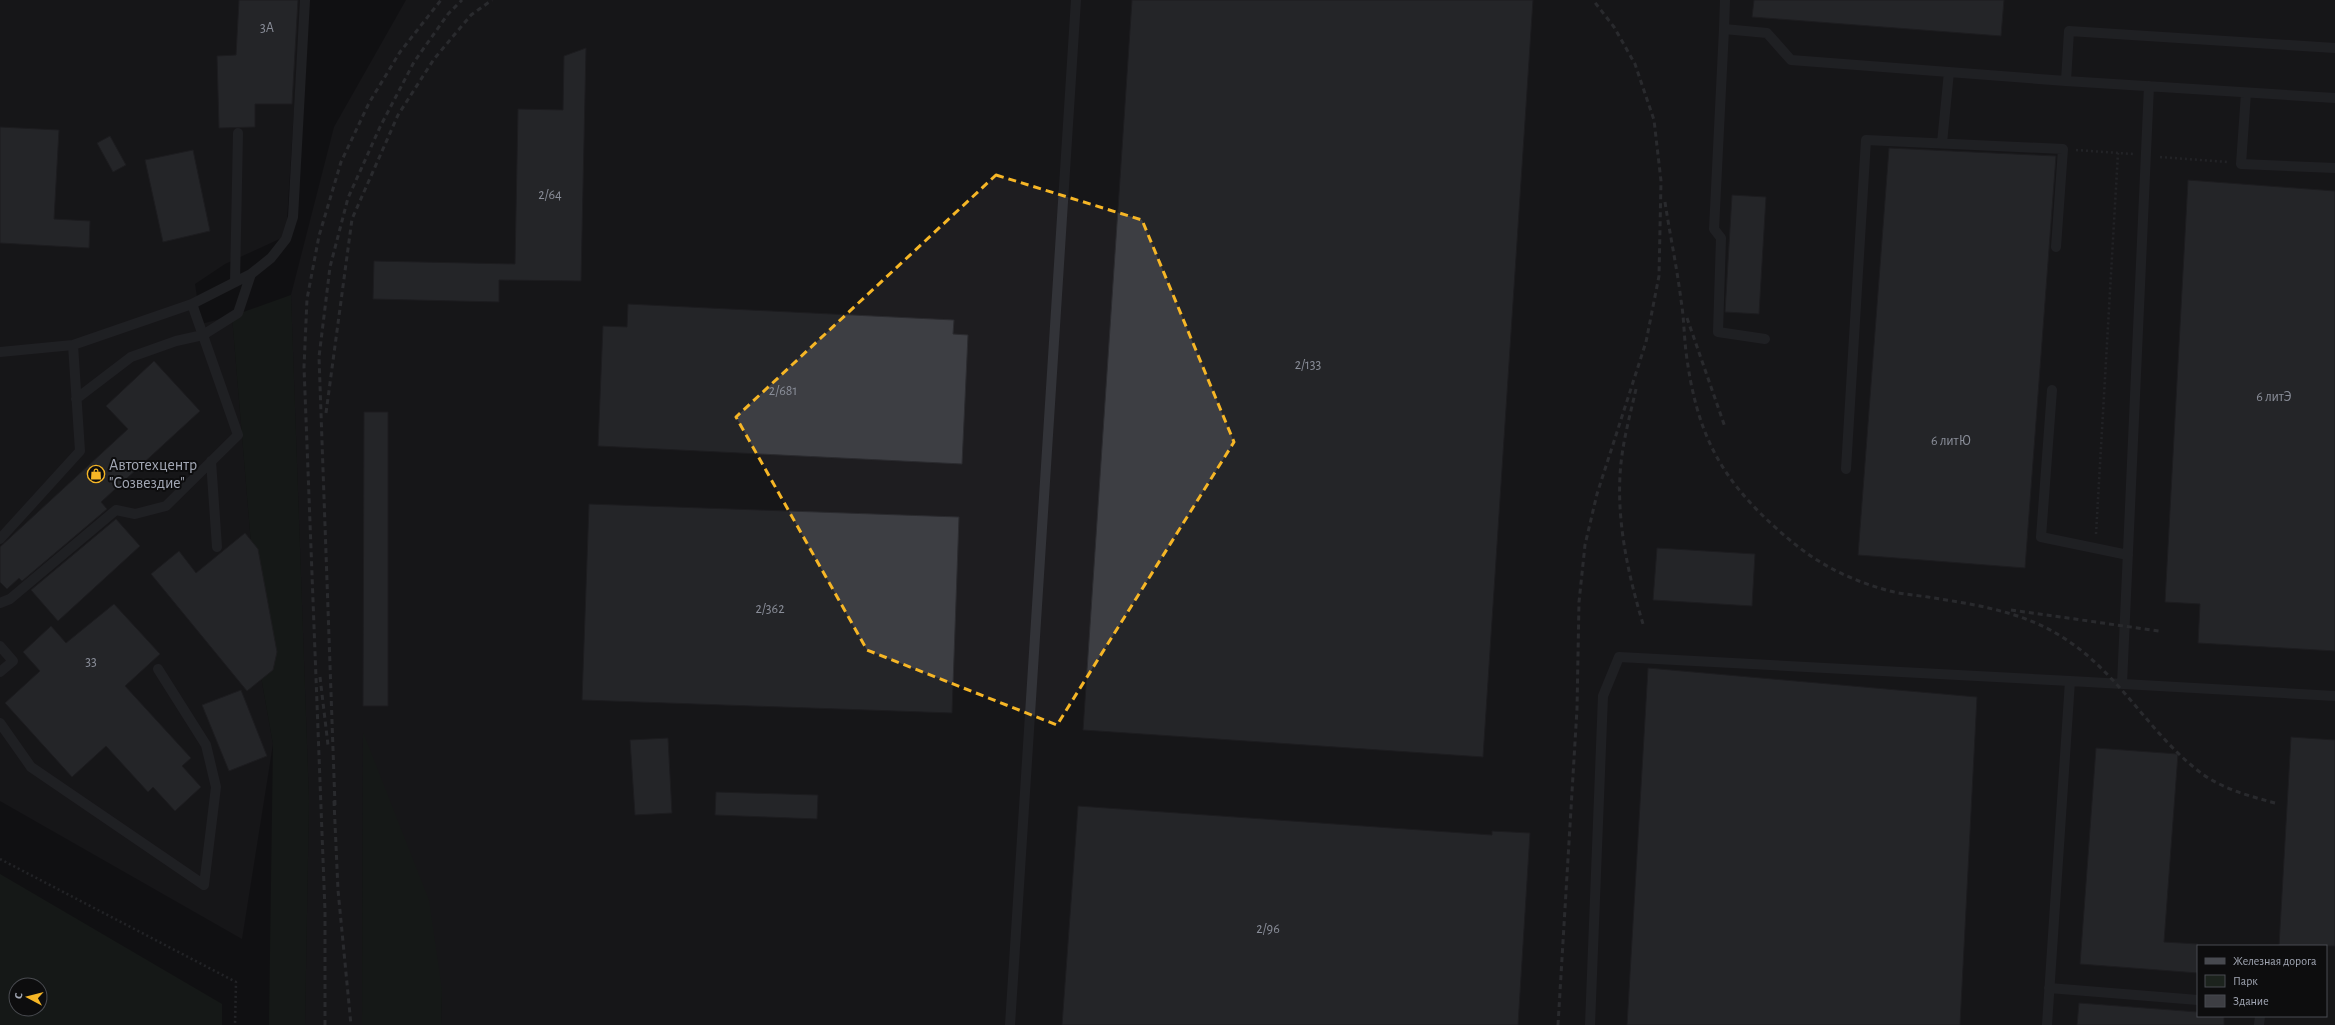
<svg xmlns="http://www.w3.org/2000/svg" width="2335" height="1025" font-family="'Alegreya Sans',sans-serif">
  <rect width="100%" height="100%" fill="#111113"/>
  <path fill="#1e1d20" fill-rule="evenodd" d="M 0,0 L 301,0 L 286,236 L 225,264 L 195,284 L 201,324 L 232,316 L 253,567 L 242,570 L 273,744 L 242,939 L 0,801 Z
    M 406,0 L 2335,0 L 2335,1025 L 441,1025 L 442,990 L 363,733 L 362,1025 L 305,1025 L 309,801 L 291,295 L 334,127 ZM 2198,946 L 2326,946 L 2326,1016 L 2198,1016 Z"/>
  <path fill="#1c231d" fill-rule="evenodd" d="M 291,295 L 309,801 L 305,1025 L 269,1025 L 273,744 L 242,570 L 253,567 L 232,316 Z
    M 363,732 L 429,900 L 442,990 L 441,1025 L 362,1025 Z
    M 0,874 L 222,1004 L 222,1025 L 0,1025 ZM 16,985 L 40,985 L 40,1009 L 16,1009 Z"/>
  <path fill="#3d3e43" stroke="#2b2b2f" d="M 239,0 L 298,0 L 292,104 L 255,104 L 255,127 L 219,128 L 217,56 L 236,55 Z
    M 1132,0 L 1533,0 L 1483,757 L 1083,730 Z
    M 1754,0 L 2004,0 L 2001,36 L 1752,17 Z
    M 586,48 L 581,281 L 499,280 L 499,302 L 373,299 L 374,261 L 515,264 L 518,109 L 563,110 L 564,56 Z
    M 0,127 L 59,130 L 54,219 L 90,221 L 89,248 L 0,243 Z
    M 110,136 L 126,165 L 113,172 L 97,143 Z
    M 1889,148 L 2056,156 L 2025,568 L 1858,555 Z
    M 193,150 L 210,231 L 163,242 L 145,160 Z
    M 2188,180 L 2335,191 L 2335,651 L 2198,643 L 2200,604 L 2165,602 Z
    M 1732,195 L 1766,197 L 1759,314 L 1725,312 Z
    M 628,304 L 954,320 L 953,334 L 968,335 L 962,464 L 598,446 L 603,326 L 627,327 Z
    M 154,361 L 200,411 L 101,502 L 107,509 L 22,581 L 19,578 L 7,589 L 0,582 L 0,547 L 128,429 L 106,406 Z
    M 364,412 L 388,412 L 388,706 L 363,706 Z
    M 589,504 L 959,517 L 952,713 L 582,700 Z
    M 116,519 L 140,546 L 58,621 L 31,590 Z
    M 245,533 L 258,549 L 277,652 L 273,670 L 247,691 L 151,574 L 179,551 L 196,573 Z
    M 1657,548 L 1755,554 L 1752,606 L 1653,600 Z
    M 114,604 L 160,654 L 125,686 L 191,758 L 182,766 L 201,787 L 175,811 L 153,787 L 148,792 L 106,746 L 72,777 L 5,703 L 40,671 L 23,652 L 51,626 L 66,643 Z
    M 1648,668 L 1977,697 L 1960,1025 L 1627,1025 Z
    M 241,690 L 267,756 L 229,771 L 202,705 Z
    M 2291,737 L 2335,740 L 2335,946 L 2279,946 Z
    M 668,738 L 672,813 L 635,815 L 630,740 Z
    M 2096,748 L 2178,754 L 2164,942 L 2198,944 L 2198,973 L 2080,964 Z
    M 716,792 L 818,795 L 817,819 L 715,815 Z
    M 1078,806 L 1492,835 L 1492,831 L 1530,833 L 1518,1025 L 1062,1025 Z
    M 2079,1003 L 2198,1012 L 2198,1016 L 2224,1016 L 2224,1025 L 2077,1025 Z"/>
  <g fill="none" stroke-linecap="round" stroke-linejoin="round">
    <path stroke="#383a3f" stroke-width="2.5" stroke-dasharray="2 3" stroke-linecap="butt" d="M 2076,150 L 2133,154
      M 2160,157 L 2227,162
      M 2096,534 L 2118,153
      M 0,859 L 236,982 L 235,1025"/>
    <path stroke="#323338" stroke-width="10" d="M 1725,0 L 1724,29 L 1767,33 L 1791,60 L 2066,81
      M 1724,29 L 1714,229 L 1721,238 L 1718,332 L 1765,339
      M 2335,48 L 2069,31 L 2066,81 L 2335,98
      M 2246,93 L 2241,164 L 2335,168
      M 1942,143 L 1949,72
      M 235,282 L 238,133
      M 0,352 L 73,345 L 192,304 L 251,274 L 271,258 L 286,239 L 293,217 L 305,0
      M 2052,390 L 2041,537 L 2128,555
      M 76,399 L 131,357 L 176,341 L 203,335 L 238,313 L 251,274
      M 211,461 L 217,547
      M 1846,469 L 1866,140 L 2063,149 L 2056,247
      M 0,539 L 80,451 L 73,345
      M 0,603 L 10,599 L 116,510 L 135,514 L 166,506 L 238,435 L 192,304
      M 0,646 L 13,661 L 0,672
      M 2122,684 L 2149,86
      M 0,723 L 31,767 L 204,885 L 216,787 L 206,745 L 158,669
      M 2049,988 L 2198,1000
      M 1010,1025 L 1076,0
      M 1590,1025 L 1603,696 L 1619,657 L 2070,681
      M 2047,1025 L 2070,681 L 2335,696
      M 2259,1025 L 2260,1016"/>
    <path stroke="#47494f" stroke-width="3" stroke-dasharray="5 4" stroke-linecap="butt" d="M 1665,202 C 1670,235 1677,268 1681,300 C 1684,318 1684,335 1686,352 C 1696,430 1718,476 1776,528 C 1811,560 1841,577 1886,590 C 1900,594 1914,595 1928,597 C 1972,604 2020,611 2059,635 C 2119,671 2148,733 2201,773 C 2223,789 2249,796 2275,803
      M 1687,318 L 1725,427
      M 1636,389 C 1631,411 1625,433 1622,455 C 1614,511 1627,571 1643,624
      M 326,413 L 352,219 L 398,115 L 434,59 L 471,15 L 492,0
      M 2011,610 L 2159,631
      M 320,677 L 328,745
      M 334,801 L 338,890 L 351,1025
      M 335,805 L 319,357 L 330,267 L 348,198 L 380,127 L 414,62 L 448,14 L 462,0
      M 325,1025 L 325,911 L 304,367 L 307,299 L 319,236 L 341,162 L 369,103 L 400,52 L 441,0
      M 1558,1025 L 1577,709 L 1579,602 L 1585,545 L 1597,494 L 1646,342 L 1659,276 L 1661,181 L 1654,120 L 1635,64 L 1614,27 L 1593,0"/>
  </g>
  <path d="M0 0H2335V1025H0ZM 996,175 L 1142,220 L 1234,442 L 1057,725 L 867,650 L 736,417 Z" fill="#111113" fill-opacity=".55" fill-rule="evenodd"/>
  <path fill="none" stroke="#f6b626" stroke-width="3" stroke-dasharray="8 5" stroke-linejoin="round" d="M 996,175 L 1142,220 L 1234,442 L 1057,725 L 867,650 L 736,417 Z"/>
  <defs>
    <symbol id="shop-ring" viewBox="-11 -11 22 22"><circle r="9.5" fill="#0d0d0e" stroke="#f6b626" stroke-width="1.5"/><path d="M-5-2.5h2.3a2.7 3.5 0 0 1 5.4 0H5L5.5 6h-11ZM-1.5-2.5h3a1.5 2.3 0 0 0-3 0Z" fill="#f6b626"/></symbol>
  </defs>
  <g fill-rule="evenodd">
    <use href="#shop-ring" x="86" y="464" width="20" height="20"/>
  </g>
  <g text-anchor="middle" dominant-baseline="central" stroke-width="4" stroke-linejoin="round" paint-order="stroke">
    <g font-size="14" fill="#898d98">
      <text x="267" y="28">3А</text>
      <text x="550" y="195">2/64</text>
      <text x="1308" y="365">2/133</text>
      <text x="783" y="391">2/681</text>
      <text x="2274" y="397">6 литЭ</text>
      <text x="1951" y="441">6 литЮ</text>
      <text x="770" y="609">2/362</text>
      <text x="91" y="662">33</text>
      <text x="1268" y="929">2/96</text>
    </g>
    <g font-size="16" fill="#a2a7b4" stroke="#0d0d0e" text-anchor="start">
      <text x="109" y="465">Автотехцентр<tspan x="109" dy="18">"Созвездие"</tspan></text>
    </g>
  </g>
  <rect x="2197" y="945" width="130" height="72" fill="#0d0d0e" stroke="#494b50"/>
  <rect x="2205" y="958" width="20" height="6" fill="#47494f" stroke="#494b50"/>
  <text x="2233" y="965" font-size="12" fill="#a2a7b4">Железная дорога</text>
  <rect x="2205" y="975" width="20" height="12" fill="#1c231d" stroke="#494b50"/>
  <text x="2233" y="985" font-size="12" fill="#a2a7b4">Парк</text>
  <rect x="2205" y="995" width="20" height="12" fill="#3d3e43" stroke="#494b50"/>
  <text x="2233" y="1005" font-size="12" fill="#a2a7b4">Здание</text>
  <g transform="translate(28 997) rotate(277)"><circle r="19" fill="#0d0d0e" stroke="#494b50"/>
  <path d="M0-3L7 15L0 10L-7 15Z" fill="#f6b626"/>
  <text y="-6" font-size="11" font-weight="bold" text-anchor="middle" fill="#a2a7b4">С</text>
  </g>
</svg>
